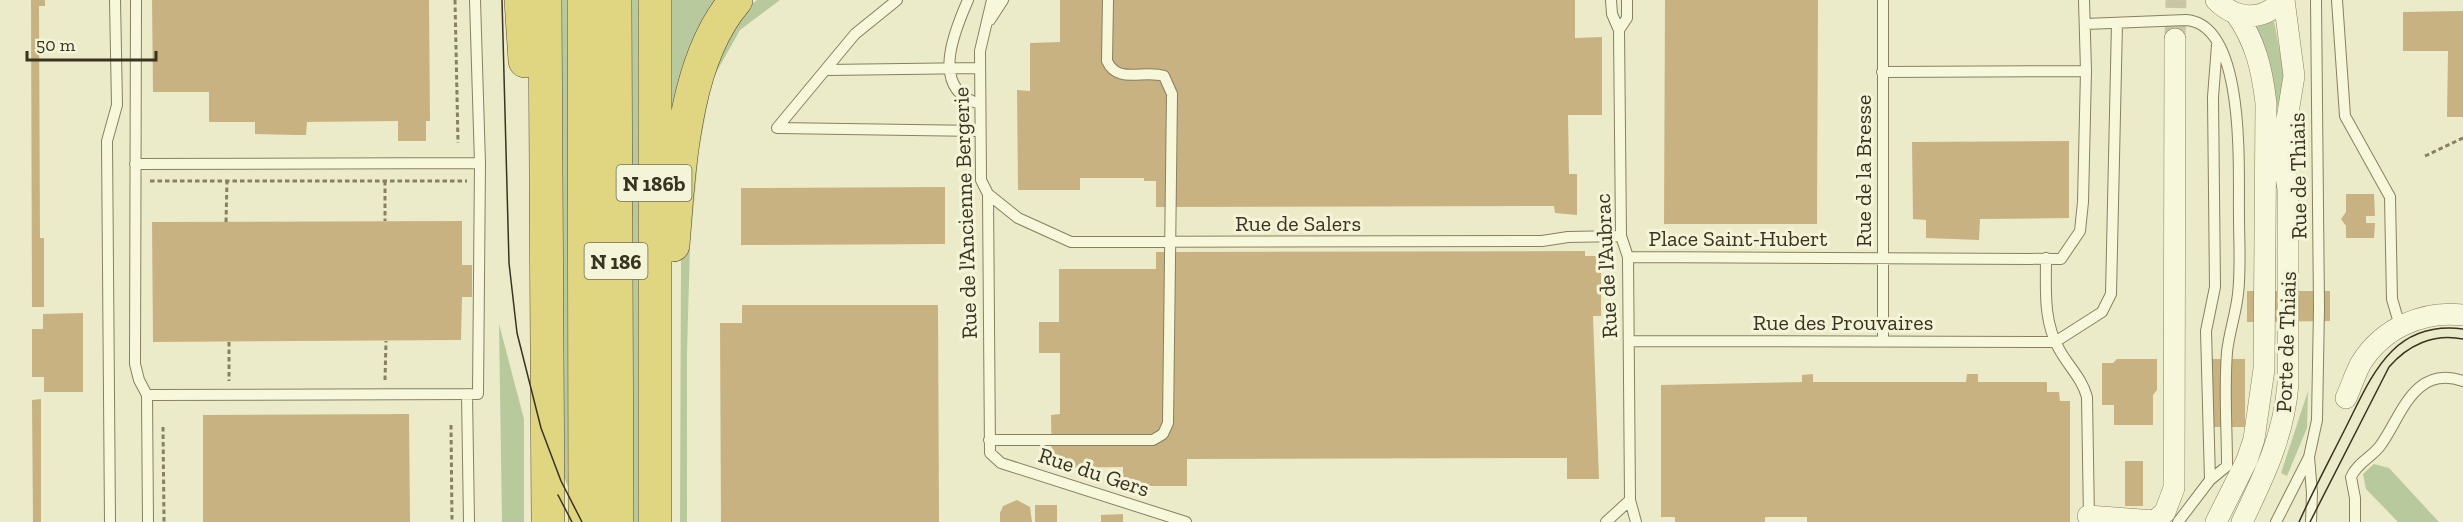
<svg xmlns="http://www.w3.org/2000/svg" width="2463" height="522" font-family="'Zilla Slab',serif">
  <rect width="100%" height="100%" fill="#ecebc9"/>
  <path fill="#b8ca9d" d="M 556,0 L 568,0 L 569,489 L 558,462 Z
    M 631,0 L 641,0 L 642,522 L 631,522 Z
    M 672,0 L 729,0 L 669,187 Z
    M 757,0 L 780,0 L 740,30 L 712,80 L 699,150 L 690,246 L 687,353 L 687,522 L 680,522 L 681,262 L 707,76 L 748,7 Z
    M 2274,21 L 2284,74 L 2279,107 L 2273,106 L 2256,27 Z
    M 499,324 L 524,419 L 524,522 L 502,522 Z
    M 2308,391 L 2307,428 L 2287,476 L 2281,473 Z
    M 2374,464 L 2389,468 L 2439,522 L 2398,522 L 2366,489 L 2363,474 Z"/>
  <path fill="#c8b281" d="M 31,0 L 45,0 L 45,6 L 39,6 L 40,238 L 44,238 L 44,307 L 32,307 Z
    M 152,0 L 429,0 L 430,121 L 426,121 L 426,141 L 398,141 L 398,121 L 307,122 L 306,135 L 294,135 L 255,134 L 255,122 L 209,122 L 209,92 L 153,92 Z
    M 1060,0 L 1575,0 L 1575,38 L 1602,37 L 1602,115 L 1568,115 L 1569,174 L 1577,174 L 1577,215 L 1555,213 L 1554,206 L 1156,207 L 1156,181 L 1144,181 L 1144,178 L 1080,178 L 1080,190 L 1018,190 L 1017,90 L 1030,91 L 1030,43 L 1060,42 Z
    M 1665,0 L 1818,0 L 1817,224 L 1664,224 Z
    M 2463,11 L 2463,117 L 2447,117 L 2448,51 L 2403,51 L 2403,12 Z
    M 2069,141 L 2069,218 L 1980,219 L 1979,240 L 1926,238 L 1926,220 L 1913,219 L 1912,142 Z
    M 945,187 L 945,244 L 741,245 L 741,188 Z
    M 2346,194 L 2374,194 L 2375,216 L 2366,216 L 2366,223 L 2375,223 L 2374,238 L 2346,238 L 2346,226 L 2341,219 L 2346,212 Z
    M 462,221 L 462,265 L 472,265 L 472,297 L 462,297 L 461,340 L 153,342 L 152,222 Z
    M 1585,251 L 1585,256 L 1601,256 L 1601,316 L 1593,316 L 1599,479 L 1567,479 L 1567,458 L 1187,459 L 1187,486 L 1123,486 L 1123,467 L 1052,468 L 1051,415 L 1060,414 L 1060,353 L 1039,353 L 1039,322 L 1059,322 L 1059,269 L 1156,269 L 1156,252 Z
    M 2247,291 L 2330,291 L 2330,321 L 2247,322 Z
    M 742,305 L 938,305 L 939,522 L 721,522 L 720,323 L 742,323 Z
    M 83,313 L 83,392 L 44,392 L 44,377 L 32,377 L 32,329 L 43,329 L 43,314 Z
    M 2117,359 L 2157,359 L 2157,390 L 2153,395 L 2153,425 L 2114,425 L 2114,405 L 2102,405 L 2102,363 L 2113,363 Z
    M 2212,359 L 2245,359 L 2245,427 L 2212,427 Z
    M 1813,374 L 1813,382 L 1966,382 L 1967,374 L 1978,374 L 1978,382 L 2047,382 L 2047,392 L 2059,392 L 2060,401 L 2070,401 L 2070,522 L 1807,522 L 1807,517 L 1765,517 L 1765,522 L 1675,522 L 1675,517 L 1661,517 L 1661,385 L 1802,382 L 1802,375 Z
    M 41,399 L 41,522 L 33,522 L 32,400 Z
    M 409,414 L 410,522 L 203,522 L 203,415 Z
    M 2125,461 L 2143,461 L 2143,506 L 2125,506 Z
    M 1017,500 L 1030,507 L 1032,522 L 1000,522 L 1000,513 L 1003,506 Z
    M 1035,505 L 1057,505 L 1057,522 L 1035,522 Z
    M 1123,514 L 1123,522 L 1101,522 L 1101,515 Z"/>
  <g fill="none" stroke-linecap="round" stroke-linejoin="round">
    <path stroke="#c8c6a7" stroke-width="21" stroke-dasharray="21 10" stroke-linecap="butt" d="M 2175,39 L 2176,0"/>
    <defs>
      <path id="service" d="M 136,0 L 135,364 L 139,380 L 147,395
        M 897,0 L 855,34 L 777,128 L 980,131
        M 968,0 C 953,34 930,90 980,104
        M 992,0 L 980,51 L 981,180 L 988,194 L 990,453 L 1001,463 L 1186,522
        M 1611,0 L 1612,14 L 1619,30 L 1627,18 L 1627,0
        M 2337,0 L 2345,116 L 2390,197 L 2392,299 L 2397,316 L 2403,325
        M 990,20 L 1003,0
        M 2085,24 L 2186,20 C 2247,24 2238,173 2239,216 C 2239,242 2241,269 2238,294 C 2236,313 2229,333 2227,352 C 2224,389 2227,428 2227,466 L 2210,480 L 2178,522
        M 1619,30 L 1621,236 L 1628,257 L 1630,500 L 1636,522
        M 826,70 L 980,68
        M 1882,72 L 2086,71 L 2084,0
        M 135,164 L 480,163
        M 988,194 L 1018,218 L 1071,242 L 1542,241 L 1568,237 L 1621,236
        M 1628,257 L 2061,259 L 2080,231 L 2083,202 L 2086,71
        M 2046,258 C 2046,289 2043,321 2059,349 C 2068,366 2082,378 2087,397 L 2089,519
        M 1630,341 L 2055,342 L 2102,312 L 2111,294 L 2117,23
        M 1883,341 L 1883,0
        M 467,394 L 469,522
        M 989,440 L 1153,440 L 1163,434 L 1168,423 L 1172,94 L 1164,76 C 1144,69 1118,85 1107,61 L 1108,0
        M 2309,457 L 2312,493 L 2311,522
        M 2210,480 L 2206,331 L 2215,287 L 2213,97 L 2217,45
        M 110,522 L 107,141 L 117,105 L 115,0
        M 148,522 L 147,395 L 478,394 L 480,163 L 475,0
        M 1606,522 L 1630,500
        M 2276,522 L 2309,457 L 2317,420 L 2319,308 L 2316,0
        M 2355,522 L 2355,498 L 2351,477 C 2357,463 2372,457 2380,446 C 2401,418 2413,364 2463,381"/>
      <path id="minor" d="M 2216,0 C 2236,20 2263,22 2282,0
        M 2346,398 C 2351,387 2355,374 2361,363 C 2383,328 2423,310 2463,315
        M 2088,516 L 2155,521 L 2165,512 L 2174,488 L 2175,39
        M 2216,522 L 2247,460 L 2254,439 L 2264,369 L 2266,103 C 2262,70 2256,42 2236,14
        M 2242,522 C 2264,476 2284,435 2288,384 L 2288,189 L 2284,164 L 2285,131 L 2294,76 L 2284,0"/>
      <path id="trunk" d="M 521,0 L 525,61
        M 545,0 L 548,522
        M 584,0 L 585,522
        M 615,0 L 617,522
        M 655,0 L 655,522
        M 673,245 C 679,168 684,60 736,0"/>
    </defs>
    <use href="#service" stroke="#88805f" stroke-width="12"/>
    <use href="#minor" stroke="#88805f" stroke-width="22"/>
    <use href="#trunk" stroke="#564d32" stroke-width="34"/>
    <path stroke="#88805f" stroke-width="3" stroke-dasharray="4.5 3" stroke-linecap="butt" d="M 455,0 L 458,143
      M 2425,156 L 2463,138
      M 150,181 L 467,181
      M 385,181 L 385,221
      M 226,222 L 227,181
      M 229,342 L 229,381
      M 385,380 L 386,341
      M 451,425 L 452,522
      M 163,427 L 164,522"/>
    <use href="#service" stroke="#f7f7dc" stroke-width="10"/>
    <use href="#minor" stroke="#f7f7dc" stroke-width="21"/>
    <use href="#trunk" stroke="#e0d682" stroke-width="33"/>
    <path stroke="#393321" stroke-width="1.5" d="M 502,0 L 509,263 L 517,333 L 541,428 L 561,481 L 582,522
      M 558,495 L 572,522
      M 2299,522 C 2313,491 2329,461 2344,431 C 2371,378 2391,320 2463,329
      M 2310,522 L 2389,367 C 2408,345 2434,333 2463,339"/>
  </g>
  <g text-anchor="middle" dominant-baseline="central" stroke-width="6" stroke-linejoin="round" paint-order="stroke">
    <g fill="#f4f4d8" stroke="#716d58" stroke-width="1.5">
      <rect x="616.5" y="165" width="75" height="36" rx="4.5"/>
      <rect x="584.5" y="243" width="63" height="36" rx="4.5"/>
    </g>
    <g font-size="21" font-weight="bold" fill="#393321">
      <text x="654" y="183">N 186b</text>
      <text x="616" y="261">N 186</text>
    </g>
    <g font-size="22" fill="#393321" stroke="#f4f4d8">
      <text transform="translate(1863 171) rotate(-90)">Rue de la Bresse</text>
      <text transform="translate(2298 176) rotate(-91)">Rue de Thiais</text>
      <text transform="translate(965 213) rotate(-92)">Rue de l'Ancienne Bergerie</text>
      <text x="1298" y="223">Rue de Salers</text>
      <text x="1738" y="238">Place Saint-Hubert</text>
      <text transform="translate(1606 266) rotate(-93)">Rue de l'Aubrac</text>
      <text x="1843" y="322">Rue des Prouvaires</text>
      <text transform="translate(2286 342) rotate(-88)">Porte de Thiais</text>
      <text transform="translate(1094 472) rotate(18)">Rue du Gers</text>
    </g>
  </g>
  <path d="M27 51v9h129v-9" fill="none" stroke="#393321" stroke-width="3"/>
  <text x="36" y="51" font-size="18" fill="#393321" stroke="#f4f4d8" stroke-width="4.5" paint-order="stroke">50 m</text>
</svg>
